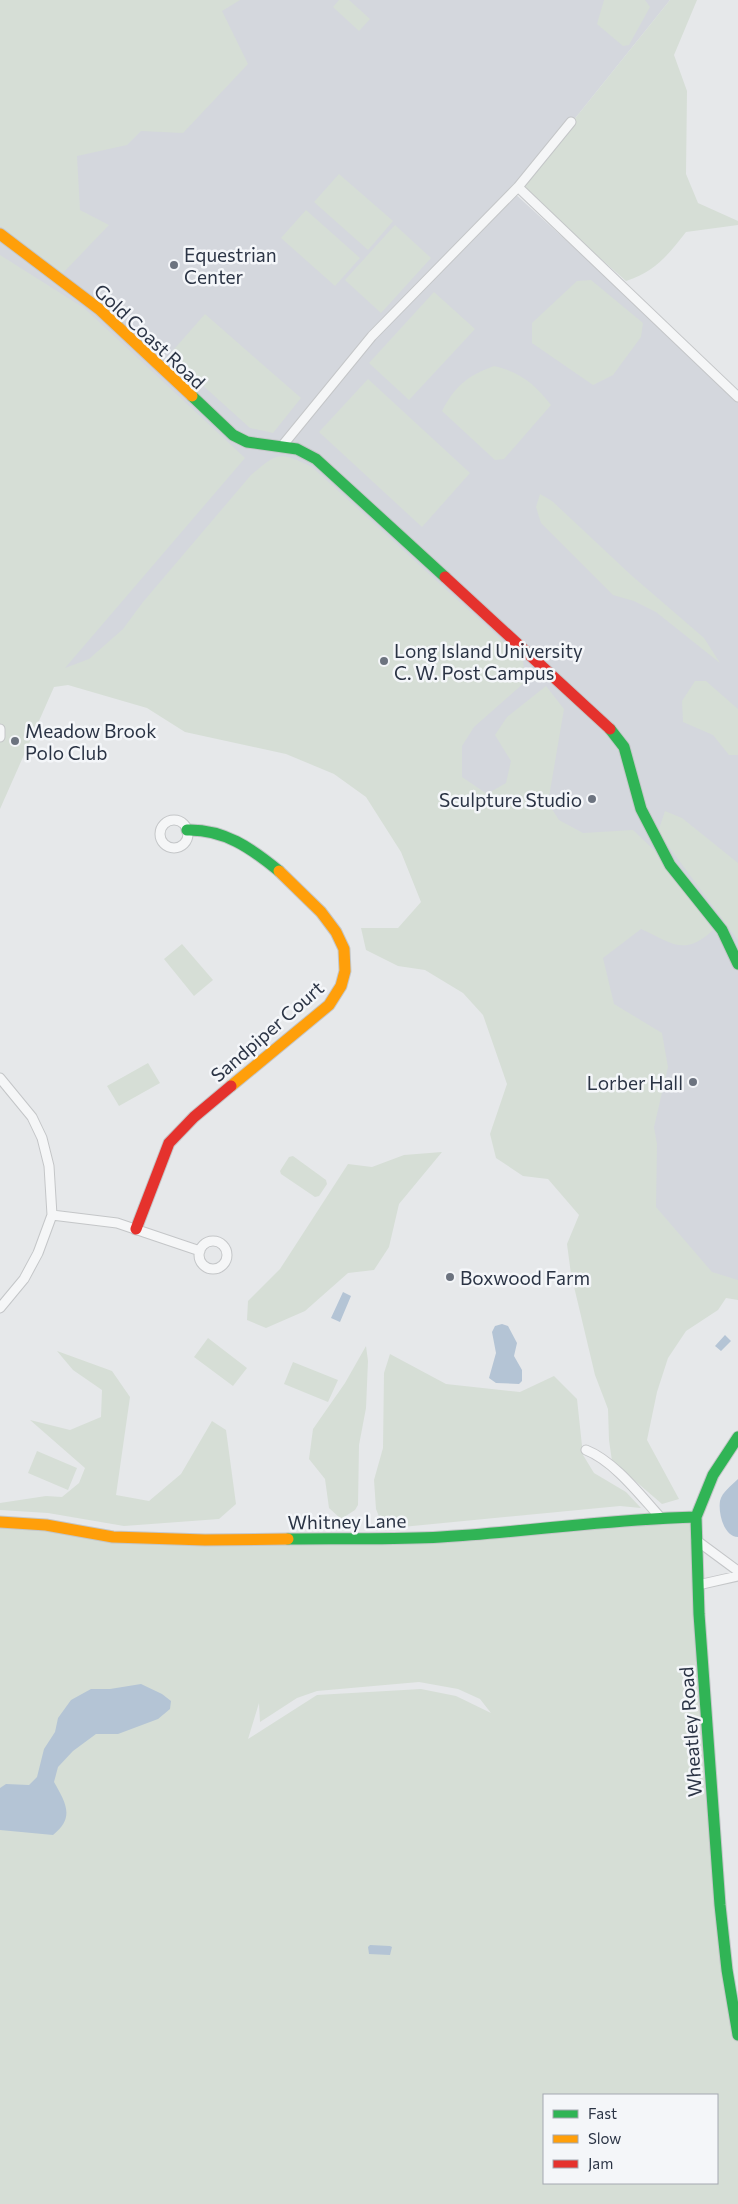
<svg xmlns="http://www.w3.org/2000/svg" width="738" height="2204" font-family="Commissioner,sans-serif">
  <rect width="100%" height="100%" fill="#e6e8ea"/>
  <path fill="#d4d7dd" d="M 0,0 L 670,0 L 520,187 L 513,192 L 738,397 L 738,1293 L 731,1284 L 648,1341 L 389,774 L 0,649 Z"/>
  <path fill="#d6ded6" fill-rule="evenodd" d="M 0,0 L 240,0 L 222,11 L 248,64 L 183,133 L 141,131 L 127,145 L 77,156 L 80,210 L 109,225 L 62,274 L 0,226 Z
    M 339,0 L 349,0 L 370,19 L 359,31 L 333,7 Z
    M 604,0 L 645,0 L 650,7 L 629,45 L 623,46 L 597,24 Z
    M 670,0 L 697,0 L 674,55 L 687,91 L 686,174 L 698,203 L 738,221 L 738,225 L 686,232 C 667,256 656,271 626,281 L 520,187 Z
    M 339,174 L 393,221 L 368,250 L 314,202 Z
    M 306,210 L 360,258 L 335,286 L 281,238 Z
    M 395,225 L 431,258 L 381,313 L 345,280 Z
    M 0,255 L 84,308 L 245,458 L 65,668 L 89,659 L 123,629 L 143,602 L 251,475 C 278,452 279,451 312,467 L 523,660 L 525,682 L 474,727 L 462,746 L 462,777 L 487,794 L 506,783 L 511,761 L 495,735 L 507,717 L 546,686 L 564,709 L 548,803 L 559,820 L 583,833 L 633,830 L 654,850 L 713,930 C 684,957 672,943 641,929 L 603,958 L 614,1004 L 662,1033 L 668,1067 L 654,1127 L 657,1144 L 656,1207 L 712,1272 L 738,1280 L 738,1300 L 726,1298 L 718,1310 L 686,1331 L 668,1358 L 657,1392 L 647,1440 L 679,1499 L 662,1504 L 612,1461 L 609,1440 L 608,1409 L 595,1375 L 571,1274 L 567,1244 L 579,1215 L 548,1179 L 523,1176 L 496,1158 L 490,1134 L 507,1084 L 483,1015 L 463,993 L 425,970 L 398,966 L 366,950 L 361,928 L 398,928 L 421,902 L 401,852 L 366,797 L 334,774 L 286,754 L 185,732 L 147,708 L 68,685 L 54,687 L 0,809 Z
    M 591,280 L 643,323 L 641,337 L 613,375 L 593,385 L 532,343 L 532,323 L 577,281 Z
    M 434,292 L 475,329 L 409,400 L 369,363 Z
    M 205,314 L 301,398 L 273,433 L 250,428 L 169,355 Z
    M 494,366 C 520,372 535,384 551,405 L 504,459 L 495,460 L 442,411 C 455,386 467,376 494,366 Z
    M 368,379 L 470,473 L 422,527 L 319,432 Z
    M 540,494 L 552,501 L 631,575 L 704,638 L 720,663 L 656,612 L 634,601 L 613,595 L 541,523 L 536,507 Z
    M 695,681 L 706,681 L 738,709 L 738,755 L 729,755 L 713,735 L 683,722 L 682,701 Z
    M 665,811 L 682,818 L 738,863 L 738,940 L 658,832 Z
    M 182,944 L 213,980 L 194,996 L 164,959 Z
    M 148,1063 L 160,1083 L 119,1106 L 107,1086 Z
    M 442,1152 L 399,1204 L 389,1247 L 374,1270 L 348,1273 L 305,1311 L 266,1328 L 247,1320 L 248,1301 L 280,1269 L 348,1164 L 372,1167 L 404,1155 Z
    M 293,1156 L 326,1180 L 327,1184 L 319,1196 L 315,1197 L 281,1174 L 280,1171 L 289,1157 Z
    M 208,1338 L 247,1368 L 233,1386 L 194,1357 Z
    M 366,1346 L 368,1361 L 366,1408 L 359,1445 L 358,1505 L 355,1510 L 341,1519 L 329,1508 L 325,1479 L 309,1459 L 313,1429 L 345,1383 Z
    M 57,1351 L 112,1371 L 130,1397 L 116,1495 L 149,1501 L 181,1474 L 212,1421 L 226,1430 L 236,1504 L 219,1519 L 124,1526 L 48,1513 L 0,1510 L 0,1503 L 46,1496 L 62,1497 L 79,1483 L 85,1468 L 30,1420 L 70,1430 L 101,1417 L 102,1390 L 73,1370 Z
    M 390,1354 L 446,1384 L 520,1392 L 554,1376 L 577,1399 L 583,1455 L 594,1473 L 626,1492 L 641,1508 L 620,1506 L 402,1527 L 382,1524 L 376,1509 L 374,1480 L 383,1448 L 384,1373 Z
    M 293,1362 L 338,1380 L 328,1402 L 284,1384 Z
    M 37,1451 L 77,1468 L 68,1490 L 28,1473 Z
    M 696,1517 L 698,1603 L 738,2035 L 738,2204 L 0,2204 L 0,1522 L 73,1531 L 327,1538 ZM 419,1682 L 458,1689 L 480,1699 L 491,1713 L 456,1696 L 421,1689 L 317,1695 L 248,1739 L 259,1703 L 260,1722 L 297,1698 L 317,1691 ZM 544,2095 L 717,2095 L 717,2183 L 544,2183 Z"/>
  <path fill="#b4c4d5" d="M 343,1292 L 351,1296 L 340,1322 L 331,1318 Z
    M 502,1324 L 508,1326 L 517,1343 L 514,1356 L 522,1370 L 522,1381 L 519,1384 L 496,1383 L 489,1378 L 496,1353 L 492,1332 L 495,1326 Z
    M 725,1335 L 731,1341 L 721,1351 L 715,1346 Z
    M 738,1479 L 738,1537 C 724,1537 718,1513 720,1501 C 722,1492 732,1485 738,1479 Z
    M 141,1684 L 162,1694 L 171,1701 L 170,1709 L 158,1719 L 118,1734 L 96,1734 L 73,1751 L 58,1767 L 54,1782 C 66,1803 75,1818 53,1835 L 0,1830 L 0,1788 L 6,1784 L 29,1785 L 37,1777 L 44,1749 L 55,1732 L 58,1718 L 71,1700 L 91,1689 L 110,1689 Z
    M 370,1945 L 390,1946 L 392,1947 L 390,1955 L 369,1954 L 368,1947 Z"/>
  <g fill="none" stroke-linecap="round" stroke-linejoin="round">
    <defs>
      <path id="street" d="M 518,187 L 738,397
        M 282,446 L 372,336 L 518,187 L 571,122
        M 0,729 L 0,737
        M160 834a14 14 0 1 1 28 0a14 14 0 1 1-28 0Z
        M 0,1078 L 32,1117 L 42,1138 L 49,1166 L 52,1215 L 38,1253 L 24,1279 L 0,1308
        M 52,1215 L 117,1223 L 200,1251
        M199 1255a14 14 0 1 1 28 0a14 14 0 1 1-28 0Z
        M 586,1450 C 614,1461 640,1495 660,1517
        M 696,1540 L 738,1571
        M 698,1585 L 738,1576"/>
      <path id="fast" d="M 192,396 L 233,435 L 247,442 L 297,449 L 316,459 L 445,577
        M 610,729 L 624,747 L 641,809 L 670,865 L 722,930 L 738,964
        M 187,830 C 224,829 251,848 279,871
        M 738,1437 L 713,1475 L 696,1517 L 699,1614 L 720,1905 L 727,1970 L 738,2035
        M 288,1539 C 339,1538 390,1540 441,1537 C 526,1532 611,1519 696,1517"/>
      <path id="slow" d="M 0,234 L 99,309 L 192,396
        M 231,1086 L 329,1005 L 341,986 L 345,971 L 344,949 L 336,932 L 321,912 L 279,871
        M 0,1522 L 46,1525 L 113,1537 L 205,1540 L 288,1539"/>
      <path id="jam" d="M 445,577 L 610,729
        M 136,1229 L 169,1143 L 194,1117 L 231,1086"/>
    </defs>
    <use href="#street" stroke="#c4c6c8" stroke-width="11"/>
    <use href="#fast" stroke="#c4c6c8" stroke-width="13"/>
    <use href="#slow" stroke="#c4c6c8" stroke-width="13"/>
    <use href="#jam" stroke="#c4c6c8" stroke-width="13"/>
    <use href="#street" stroke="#f5f6f7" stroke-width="9"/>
    <use href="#fast" stroke="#30b455" stroke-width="11"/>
    <use href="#slow" stroke="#ff9f0a" stroke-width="11"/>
    <use href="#jam" stroke="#e5322d" stroke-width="11"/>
  </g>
  <g fill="#6c737f" stroke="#f4f6f9" stroke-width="2">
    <circle cx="174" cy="265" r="5"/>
    <circle cx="384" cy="661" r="5"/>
    <circle cx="15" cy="741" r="5"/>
    <circle cx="592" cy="799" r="5"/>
    <circle cx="693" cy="1082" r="5"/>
    <circle cx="450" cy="1277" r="5"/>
  </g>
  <g text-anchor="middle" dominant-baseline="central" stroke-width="5" stroke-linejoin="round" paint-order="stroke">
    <g font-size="19" fill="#2b3445" stroke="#f4f6f9" text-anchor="start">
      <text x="184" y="254">Equestrian<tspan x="184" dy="22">Center</tspan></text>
      <text x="394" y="650">Long Island University<tspan x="394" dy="22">C. W. Post Campus</tspan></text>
      <text x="25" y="730">Meadow Brook<tspan x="25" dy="22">Polo Club</tspan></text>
      <text x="582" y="799" text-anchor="end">Sculpture Studio</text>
      <text x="683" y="1082" text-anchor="end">Lorber Hall</text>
      <text x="460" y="1277">Boxwood Farm</text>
    </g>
    <g font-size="19" fill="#2b3445" stroke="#f4f6f9">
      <text transform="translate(150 336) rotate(43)">Gold Coast Road</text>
      <text transform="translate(267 1031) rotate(-41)">Sandpiper Court</text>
      <text transform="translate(347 1521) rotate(-1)">Whitney Lane</text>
      <text transform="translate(690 1732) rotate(-94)">Wheatley Road</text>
    </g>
  </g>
  <rect x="543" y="2094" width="175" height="90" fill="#f4f6f9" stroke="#a4a8b1"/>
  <rect x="553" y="2110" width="25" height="8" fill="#30b455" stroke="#a4a8b1"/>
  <text x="588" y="2119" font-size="15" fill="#2b3445">Fast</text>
  <rect x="553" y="2135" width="25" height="8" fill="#ff9f0a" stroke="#a4a8b1"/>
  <text x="588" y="2144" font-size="15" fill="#2b3445">Slow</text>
  <rect x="553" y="2160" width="25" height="8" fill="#e5322d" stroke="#a4a8b1"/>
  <text x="588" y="2169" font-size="15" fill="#2b3445">Jam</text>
</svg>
